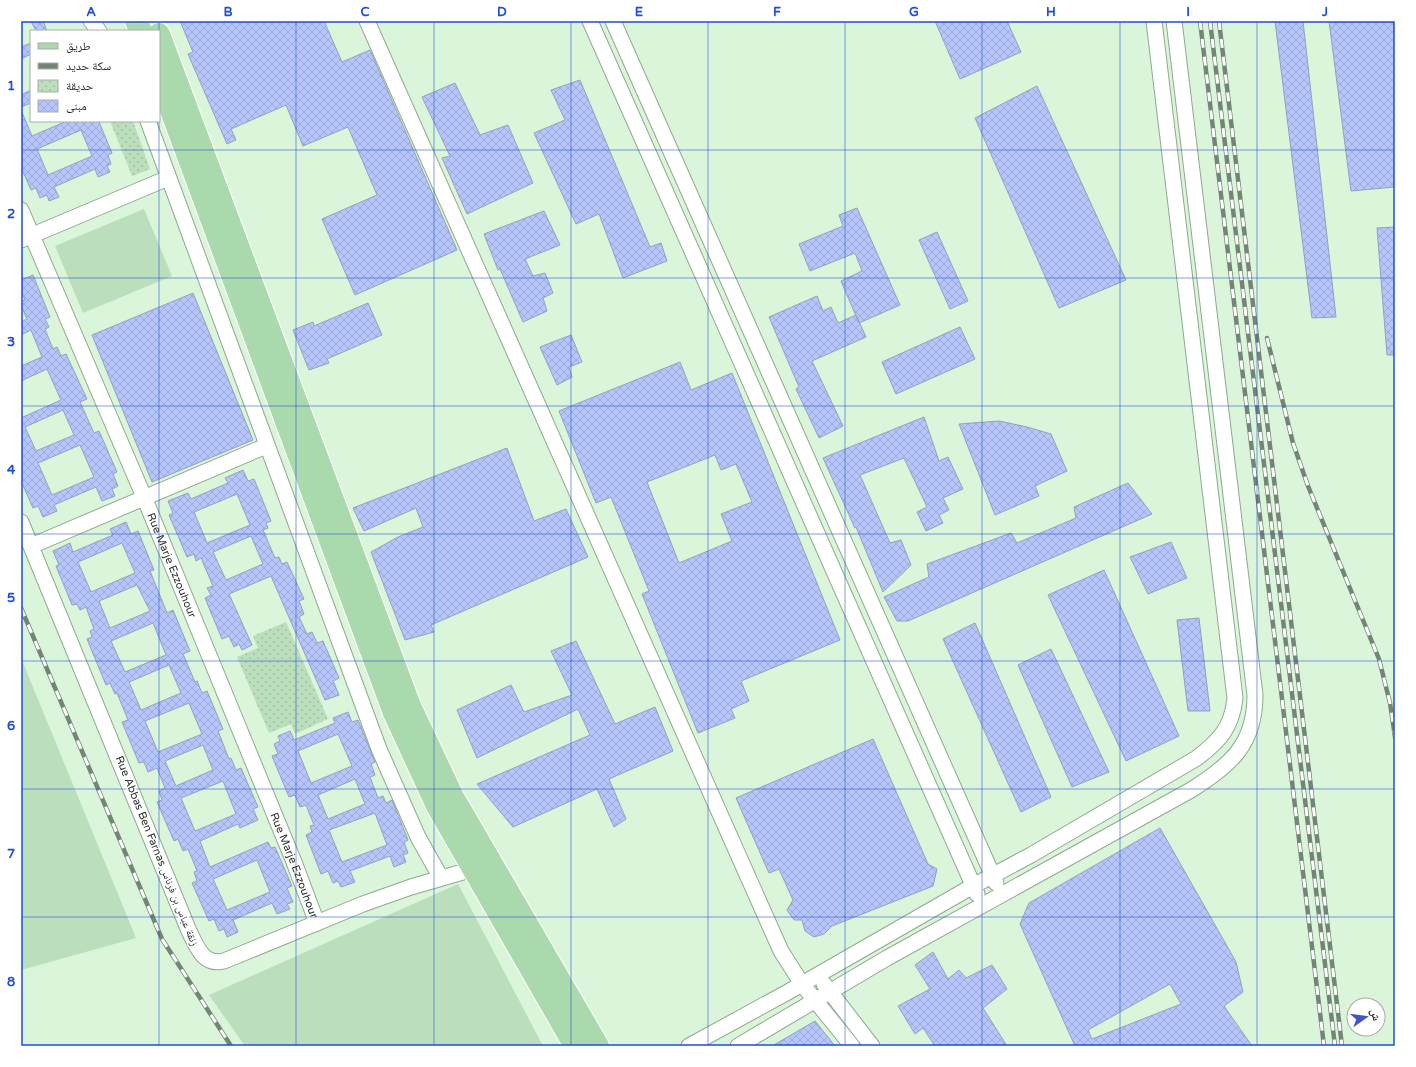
<svg xmlns="http://www.w3.org/2000/svg" width="1416" height="1067" font-family="'Varela Round','Noto Naskh Arabic',sans-serif">
  <defs>
    <pattern id="park-dots" width="8" height="8" patternUnits="userSpaceOnUse"><rect width="8" height="8" fill="#bbdebc"/><path d="M2 2h.1M6 6h.1" fill="none" stroke="#a1bfa2" stroke-width="1.8" stroke-linecap="round"/></pattern>
    <pattern id="building-cross-hatch" width="8" height="8" patternUnits="userSpaceOnUse"><rect width="8" height="8" fill="#b6c6fc"/><path d="M0 0l8 8M0 8l8-8" fill="none" stroke="#9cabd8"/></pattern>
  </defs>
  <rect width="100%" height="100%" fill="#daf5da"/>
  <path fill="#bbdebc" d="M 144,209 L 172,276 L 83,313 L 55,246 Z
    M 21,658 L 136,938 L 21,970 Z
    M 458,884 L 543,1046 L 245,1046 L 209,995 Z"/>
  <path fill="url(#park-dots)" d="M 110,121 L 133,121 L 150,169 L 132,176 Z
    M 286,622 L 328,719 L 295,734 L 291,724 L 269,733 L 237,657 L 258,648 L 253,636 Z"/>
  <path fill="url(#building-cross-hatch)" stroke="#959fbd" fill-rule="evenodd" d="M 31,21 L 43,21 L 47,31 L 36,31 Z
    M 180,21 L 324,21 L 342,62 L 370,50 L 457,250 L 355,295 L 322,219 L 377,195 L 348,127 L 303,146 L 286,105 L 231,129 L 236,140 L 227,144 L 188,54 L 193,52 Z
    M 935,21 L 1007,21 L 1021,52 L 960,79 Z
    M 1275,21 L 1303,21 L 1336,317 L 1312,318 Z
    M 1329,21 L 1393,21 L 1395,42 L 1395,187 L 1351,191 Z
    M 31,43 L 31,54 L 21,59 L 21,47 Z
    M 580,80 L 650,247 L 661,243 L 667,261 L 623,278 L 599,214 L 576,224 L 534,133 L 565,120 L 551,90 Z
    M 455,83 L 480,135 L 508,125 L 533,183 L 467,214 L 442,158 L 450,156 L 422,97 Z
    M 1037,86 L 1126,280 L 1059,308 L 975,118 Z
    M 31,90 L 31,103 L 21,107 L 21,95 Z
    M 21,110 L 32,136 L 67,121 L 102,121 L 99,122 L 112,153 L 108,155 L 111,164 L 107,166 L 110,172 L 98,177 L 95,169 L 54,187 L 59,197 L 49,201 L 47,195 L 40,198 L 36,188 L 31,190 L 21,167 ZM 81,130 L 92,156 L 48,175 L 37,149 Z
    M 857,208 L 900,305 L 859,323 L 841,281 L 862,271 L 855,253 L 810,271 L 799,244 L 843,226 L 839,215 Z
    M 544,211 L 560,245 L 525,259 L 533,276 L 545,273 L 553,293 L 543,298 L 547,311 L 523,322 L 500,269 L 498,270 L 484,234 Z
    M 1395,227 L 1395,355 L 1387,355 L 1377,228 Z
    M 937,232 L 968,301 L 950,309 L 919,240 Z
    M 33,275 L 50,317 L 45,319 L 49,327 L 45,329 L 53,349 L 57,347 L 61,356 L 66,354 L 87,399 L 80,402 L 94,433 L 99,431 L 117,472 L 113,474 L 118,486 L 112,489 L 115,496 L 102,501 L 96,487 L 54,505 L 57,511 L 43,517 L 38,506 L 33,508 L 21,481 L 21,418 L 61,400 L 47,369 L 21,381 L 21,366 L 42,357 L 31,330 L 21,335 L 21,322 L 27,319 L 21,305 L 21,301 L 25,300 L 21,290 L 21,280 ZM 63,410 L 74,435 L 36,451 L 25,427 ZM 80,445 L 94,477 L 52,495 L 38,463 Z
    M 193,293 L 253,440 L 152,482 L 92,335 Z
    M 817,296 L 823,311 L 831,307 L 838,323 L 856,315 L 866,337 L 812,361 L 843,426 L 819,438 L 796,389 L 799,387 L 769,317 Z
    M 368,303 L 382,335 L 327,359 L 329,363 L 309,370 L 293,330 L 313,322 L 314,326 Z
    M 960,327 L 975,359 L 896,394 L 882,362 Z
    M 571,335 L 582,362 L 569,367 L 572,377 L 557,385 L 540,347 Z
    M 680,362 L 691,390 L 732,373 L 840,640 L 741,681 L 749,701 L 731,709 L 735,718 L 698,733 L 642,594 L 649,591 L 611,497 L 596,503 L 559,411 ZM 715,455 L 721,470 L 736,464 L 752,502 L 721,514 L 732,541 L 679,563 L 647,482 Z
    M 924,417 L 939,461 L 948,457 L 963,489 L 943,498 L 949,510 L 939,515 L 943,523 L 926,531 L 917,512 L 927,507 L 904,458 L 860,475 L 890,543 L 901,540 L 911,565 L 883,592 L 856,527 L 855,528 L 823,458 Z
    M 999,421 L 1027,427 L 1051,434 L 1067,471 L 1035,486 L 1039,496 L 995,515 L 959,424 Z
    M 507,448 L 534,521 L 566,509 L 588,557 L 431,625 L 434,632 L 405,640 L 371,552 L 398,537 L 423,527 L 416,508 L 364,531 L 353,508 Z
    M 243,470 L 248,481 L 254,479 L 271,521 L 266,523 L 268,528 L 263,530 L 275,558 L 279,557 L 282,564 L 287,562 L 304,599 L 299,601 L 304,614 L 299,617 L 307,634 L 312,632 L 317,643 L 323,641 L 339,678 L 333,681 L 339,695 L 325,700 L 271,576 L 229,594 L 252,645 L 242,650 L 239,644 L 234,647 L 229,636 L 222,639 L 205,598 L 211,595 L 207,588 L 213,586 L 201,558 L 196,561 L 194,554 L 187,557 L 169,515 L 173,513 L 168,501 L 188,493 L 191,499 L 228,483 L 225,478 ZM 237,494 L 250,525 L 207,543 L 194,512 ZM 251,536 L 263,564 L 226,580 L 213,552 Z
    M 1128,483 L 1152,514 L 908,621 L 897,621 L 884,597 L 929,577 L 927,564 L 1011,533 L 1017,543 L 1076,518 L 1074,507 Z
    M 126,522 L 131,534 L 138,531 L 154,570 L 150,571 L 167,613 L 173,610 L 190,651 L 183,654 L 195,682 L 197,681 L 202,693 L 207,691 L 223,729 L 218,731 L 229,759 L 231,758 L 236,770 L 241,768 L 258,807 L 253,809 L 258,820 L 240,828 L 238,824 L 200,841 L 210,867 L 268,842 L 271,848 L 275,847 L 292,886 L 287,888 L 293,902 L 287,904 L 290,909 L 277,914 L 272,903 L 233,920 L 238,932 L 227,937 L 224,929 L 219,931 L 214,919 L 209,921 L 192,883 L 197,881 L 194,872 L 197,871 L 193,861 L 188,849 L 183,851 L 178,839 L 174,841 L 157,802 L 162,800 L 159,791 L 165,788 L 157,768 L 148,772 L 144,762 L 139,763 L 122,722 L 128,720 L 117,693 L 115,694 L 110,683 L 106,685 L 87,639 L 92,637 L 90,631 L 94,629 L 86,607 L 80,610 L 77,604 L 72,605 L 56,566 L 59,565 L 53,551 L 70,543 L 73,552 L 113,535 L 110,529 ZM 122,543 L 135,573 L 91,592 L 78,562 ZM 137,585 L 150,611 L 110,628 L 99,601 ZM 153,623 L 166,655 L 125,672 L 111,641 ZM 169,665 L 181,693 L 141,710 L 129,682 ZM 189,703 L 202,734 L 158,752 L 145,721 ZM 203,745 L 213,770 L 176,786 L 165,761 ZM 223,781 L 236,814 L 195,831 L 181,798 ZM 257,860 L 270,892 L 227,910 L 213,879 Z
    M 1171,542 L 1187,578 L 1148,594 L 1130,557 Z
    M 1104,570 L 1179,736 L 1126,761 L 1048,595 Z
    M 1199,618 L 1210,711 L 1188,711 L 1177,620 Z
    M 975,623 L 1051,797 L 1021,812 L 943,639 Z
    M 576,641 L 615,724 L 655,707 L 673,751 L 609,779 L 626,819 L 614,827 L 597,789 L 513,827 L 477,784 L 590,735 L 578,709 L 477,758 L 457,710 L 511,685 L 524,712 L 572,695 L 551,651 Z
    M 1051,649 L 1109,772 L 1072,787 L 1018,665 Z
    M 348,712 L 352,722 L 358,720 L 375,762 L 371,764 L 375,775 L 370,777 L 378,798 L 383,796 L 386,803 L 392,800 L 408,840 L 404,842 L 408,853 L 403,855 L 406,862 L 394,867 L 390,856 L 350,871 L 355,882 L 341,887 L 338,881 L 333,883 L 328,871 L 321,874 L 306,835 L 312,832 L 310,826 L 314,825 L 306,805 L 300,807 L 295,795 L 289,797 L 272,756 L 278,754 L 274,744 L 280,741 L 278,736 L 290,731 L 294,740 L 335,723 L 333,718 ZM 338,734 L 352,766 L 311,783 L 298,751 ZM 355,779 L 365,804 L 328,819 L 318,795 ZM 375,813 L 387,845 L 342,862 L 329,830 Z
    M 873,739 L 928,864 L 937,869 L 933,886 L 832,926 L 824,934 L 814,937 L 805,931 L 802,920 L 794,920 L 787,910 L 793,900 L 779,869 L 769,873 L 736,798 Z
    M 1160,828 L 1236,962 L 1243,992 L 1224,1006 L 1252,1046 L 1075,1046 L 1020,924 L 1029,903 ZM 1170,984 L 1181,1004 L 1092,1039 L 1088,1030 Z
    M 933,952 L 948,979 L 959,970 L 966,978 L 992,965 L 1007,989 L 983,1008 L 1007,1046 L 935,1046 L 923,1028 L 915,1034 L 898,1006 L 930,989 L 915,965 Z
    M 815,1021 L 835,1046 L 772,1046 Z"/>
  <g fill="none" stroke-linecap="round" stroke-linejoin="round">
    <defs>
      <g id="minor">
        <path d="M 91,21 L 99,31"/>
        <path d="M 367,21 L 781,951 L 802,984 L 852,1046"/>
        <path d="M 590,21 L 977,894"/>
        <path d="M 613,21 L 996,883"/>
        <path d="M 148,121 L 379,749 L 418,837 L 441,878"/>
        <path id="s1" d="M 21,210 L 144,497 L 294,862 L 317,923"/>
        <path d="M 21,240 L 168,178"/>
        <path d="M 21,522 L 189,931 C 197,947 203,966 224,961 L 363,904 L 411,887 L 473,869"/>
        <path d="M 31,546 L 266,446"/>
        <path d="M 824,984 L 872,1046"/>
        <path d="M 689,1046 L 788,992 L 973,886 L 1031,855 L 1197,758 C 1219,741 1232,728 1235,698 L 1154,21"/>
        <path d="M 738,1046 L 887,958 L 1191,790 C 1231,765 1255,744 1255,695 L 1174,21"/>
      </g>
      <path id="primary" d="M 136,21 L 141,31
        M 159,34 L 410,706 L 453,797 L 598,1046
        M 159,78 L 394,713 L 437,806 L 575,1046"/>
    </defs>
    <use href="#minor" stroke="#8fa98f" stroke-width="17"/>
    <use href="#primary" stroke="#fff" stroke-width="24"/>
    <use href="#minor" stroke="#fff" stroke-width="15"/>
    <use href="#primary" stroke="#a9d9ac" stroke-width="22"/>
    <defs>
      <path id="rail" d="M 1200,21 L 1324,1046
        M 1210,21 L 1335,1046
        M 1219,21 L 1342,1046
        M 1267,338 L 1293,443 L 1308,486 L 1379,659 L 1390,703 L 1395,737
        M 21,608 L 162,939 L 231,1046"/>
    </defs>
    <use href="#rail" stroke="#738574" stroke-width="4.5"/>
    <use href="#rail" stroke="#fff" stroke-width="3" stroke-dasharray="9" stroke-linecap="butt"/>
  </g>
  <path fill="none" stroke="#1d4ed8" stroke-width="1" stroke-opacity="0.55" d="M 159,21 L 159,1046M 296,21 L 296,1046M 434,21 L 434,1046M 571,21 L 571,1046M 708,21 L 708,1046M 845,21 L 845,1046M 982,21 L 982,1046M 1120,21 L 1120,1046M 1257,21 L 1257,1046M 21,150 L 1395,150M 21,278 L 1395,278M 21,406 L 1395,406M 21,534 L 1395,534M 21,661 L 1395,661M 21,789 L 1395,789M 21,917 L 1395,917"/>
  <g text-anchor="middle" dominant-baseline="central" stroke-width="3" stroke-linejoin="round" paint-order="stroke">
    <g font-size="11" fill="#29342a" stroke="#fff">
      <text stroke="none"><textPath href="#s1" startOffset="386">Rue Marje Ezzouhour</textPath></text>
      <text transform="translate(157 851) rotate(68)">Rue Abbas Ben Farnas زنقة عباس بن فرناس</text>
      <text stroke="none"><textPath href="#s1" startOffset="710">Rue Marje Ezzouhour</textPath></text>
    </g>
  </g>
  <rect width="1416" height="1067" fill="none" stroke="#ffffff" stroke-width="44"/>
  <rect x="30" y="30" width="130" height="92" fill="#ffffff" stroke="#a9aeaa"/>
  <rect x="38" y="43" width="20" height="6" fill="#a9d9ac" stroke="#a9aeaa"/>
  <text x="66" y="50" font-size="12" fill="#29342a">طريق</text>
  <rect x="38" y="63" width="20" height="6" fill="#738574" stroke="#a9aeaa"/>
  <text x="66" y="70" font-size="12" fill="#29342a">سكة حديد</text>
  <rect x="38" y="80" width="20" height="12" fill="url(#park-dots)" stroke="#a9aeaa"/>
  <text x="66" y="90" font-size="12" fill="#29342a">حديقة</text>
  <rect x="38" y="100" width="20" height="12" fill="url(#building-cross-hatch)" stroke="#a9aeaa"/>
  <text x="66" y="110" font-size="12" fill="#29342a">مبنى</text>
  <g transform="translate(1366 1017) rotate(76)"><circle r="19" fill="#ffffff" stroke="#a9aeaa"/>
  <path d="M0-3L7 15L0 10L-7 15Z" fill="#4354c8"/>
  <text y="-6" font-size="11" font-weight="bold" text-anchor="middle" fill="#29342a">ش</text>
  </g>
  <rect x="22" y="22" width="1372" height="1023" fill="none" stroke="#1d4ed8" stroke-width="1.5"/>
  <g font-size="13" text-anchor="middle" font-weight="bold" fill="#1d4ed8">
    <text x="91" y="16">A</text>
    <text x="228" y="16">B</text>
    <text x="365" y="16">C</text>
    <text x="502" y="16">D</text>
    <text x="639" y="16">E</text>
    <text x="777" y="16">F</text>
    <text x="914" y="16">G</text>
    <text x="1051" y="16">H</text>
    <text x="1188" y="16">I</text>
    <text x="1325" y="16">J</text>
    <text x="11" y="90">1</text>
    <text x="11" y="218">2</text>
    <text x="11" y="346">3</text>
    <text x="11" y="474">4</text>
    <text x="11" y="602">5</text>
    <text x="11" y="730">6</text>
    <text x="11" y="858">7</text>
    <text x="11" y="986">8</text>
  </g>
</svg>
